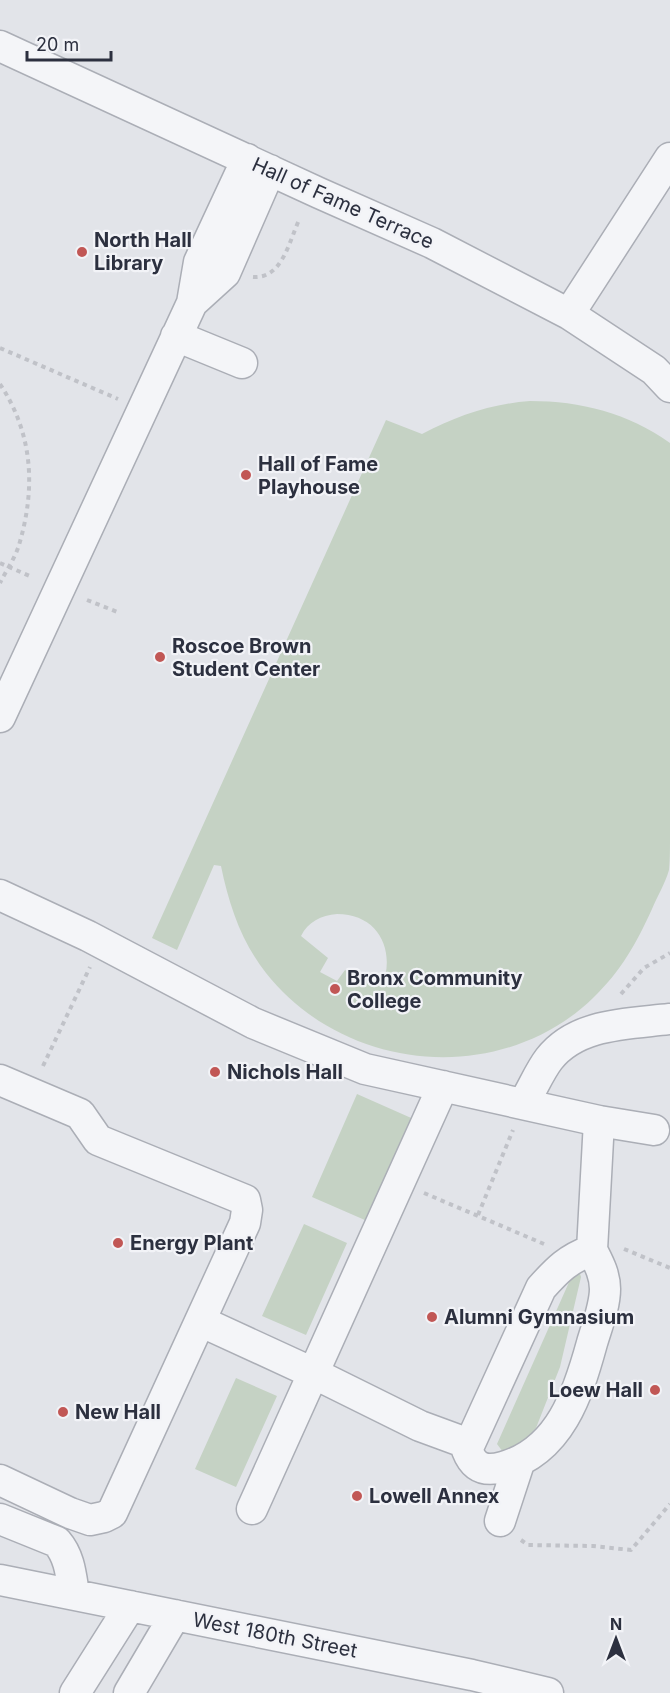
<svg xmlns="http://www.w3.org/2000/svg" width="670" height="1693" font-family="Inter,sans-serif">
  <rect width="100%" height="100%" fill="#e2e4e9"/>
  <path fill="#c5d2c4" fill-rule="evenodd" d="M 530,401 C 581,401 628,413 670,443 C 670,548 670,653 670,758 C 670,785 670,812 670,839 C 670,848 670,861 669,870 C 665,884 657,897 652,909 C 636,944 621,971 593,998 C 501,1087 345,1073 266,973 C 241,941 229,905 221,866 L 214,865 L 177,950 L 152,938 L 386,420 L 422,434 C 457,416 490,404 530,401 ZM 337,914 C 379,914 396,951 382,987 L 345,970 L 337,981 L 320,972 L 328,958 L 301,936 C 308,922 321,915 337,914 Z
    M 357,1094 L 418,1121 L 374,1224 L 312,1197 Z
    M 304,1224 L 347,1243 L 306,1335 L 262,1316 Z
    M 579,1270 L 581,1277 L 560,1367 L 536,1428 L 522,1444 L 503,1452 L 497,1444 L 574,1271 Z
    M 236,1378 L 277,1396 L 236,1487 L 195,1469 Z"/>
  <g fill="none" stroke-linecap="round" stroke-linejoin="round">
    <defs>
      <path id="minor" d="M 0,46 L 319,193 L 432,243 L 569,314 L 654,370 L 670,387
        M 192,303 L 225,273 L 270,170
        M 569,314 L 670,158
        M 176,336 L 242,363
        M 0,717 L 192,303 L 199,262 L 247,159
        M 0,895 L 88,936 L 253,1023 L 365,1069 L 599,1121 L 592,1250 C 568,1259 558,1269 541,1288 L 467,1450 C 474,1468 484,1472 503,1467 C 560,1451 578,1394 592,1343 C 597,1326 605,1306 605,1289 C 605,1274 598,1262 592,1250
        M 0,1080 L 80,1114 L 98,1140 L 245,1200 L 247,1210 L 245,1223 L 112,1513 L 104,1517 L 90,1520 L 70,1513 L 0,1480
        M 523,1104 C 532,1090 539,1072 549,1059 C 577,1023 628,1024 670,1019
        M 599,1121 L 654,1130
        M 200,1321 L 313,1373 L 420,1426 L 469,1444
        M 252,1509 L 443,1086
        M 0,1519 L 57,1542 C 70,1557 71,1576 74,1594
        M 500,1521 L 519,1463
        M 0,1580 L 472,1675 L 548,1693
        M 75,1693 L 130,1606
        M 129,1693 L 175,1615"/>
    </defs>
    <use href="#minor" stroke="#abaeb6" stroke-width="33"/>
    <path stroke="#c0c2c8" stroke-width="4" stroke-dasharray="4.5 4.5" stroke-linecap="butt" d="M 253,277 C 282,279 289,242 299,220
      M 0,348 L 118,399
      M 0,384 C 33,434 36,488 19,545 C 15,558 6,571 0,583
      M 0,563 L 32,577
      M 87,600 L 120,613
      M 621,994 L 644,968 L 670,953
      M 43,1066 L 90,967
      M 424,1193 L 544,1244
      M 478,1215 L 513,1130
      M 624,1249 L 670,1268
      M 521,1540 L 528,1545 L 593,1546 L 631,1550 L 670,1504"/>
    <use href="#minor" stroke="#f4f5f8" stroke-width="30"/>
  </g>
  <g fill="#c15755" stroke="#f2f3f7" stroke-width="2">
    <circle cx="82" cy="252" r="6"/>
    <circle cx="246" cy="475" r="6"/>
    <circle cx="160" cy="657" r="6"/>
    <circle cx="335" cy="989" r="6"/>
    <circle cx="215" cy="1072" r="6"/>
    <circle cx="118" cy="1243" r="6"/>
    <circle cx="432" cy="1317" r="6"/>
    <circle cx="655" cy="1390" r="6"/>
    <circle cx="63" cy="1412" r="6"/>
    <circle cx="357" cy="1496" r="6"/>
  </g>
  <g text-anchor="middle" dominant-baseline="central" stroke-width="4.5" stroke-linejoin="round" paint-order="stroke">
    <g font-size="20" fill="#2c303f" stroke="#f2f3f7">
      <text transform="translate(343 203) rotate(24)">Hall of Fame Terrace</text>
      <text transform="translate(275 1635) rotate(11)">West 180th Street</text>
    </g>
    <g font-size="20" font-weight="bold" fill="#2c303f" stroke="#f2f3f7" text-anchor="start">
      <text x="94" y="240">North Hall<tspan x="94" dy="23">Library</tspan></text>
      <text x="258" y="464">Hall of Fame<tspan x="258" dy="23">Playhouse</tspan></text>
      <text x="172" y="646">Roscoe Brown<tspan x="172" dy="23">Student Center</tspan></text>
      <text x="347" y="978">Bronx Community<tspan x="347" dy="23">College</tspan></text>
      <text x="227" y="1072">Nichols Hall</text>
      <text x="130" y="1243">Energy Plant</text>
      <text x="444" y="1317">Alumni Gymnasium</text>
      <text x="643" y="1390" text-anchor="end">Loew Hall</text>
      <text x="75" y="1412">New Hall</text>
      <text x="369" y="1496">Lowell Annex</text>
    </g>
  </g>
  <g transform="translate(616 1639)" stroke="#f2f3f7" stroke-width="4.5" paint-order="stroke">
  <path d="M0-4.5L10 22L0 15L-10 22Z" fill="#2c303f"/>
  <text y="-9" font-size="16" font-weight="bold" text-anchor="middle" fill="#2c303f">N</text>
  </g>
  <path d="M27 51v9h84v-9" fill="none" stroke="#2c303f" stroke-width="3"/>
  <text x="36" y="51" font-size="18" fill="#2c303f" stroke="#f2f3f7" stroke-width="4.5" paint-order="stroke">20 m</text>
</svg>
